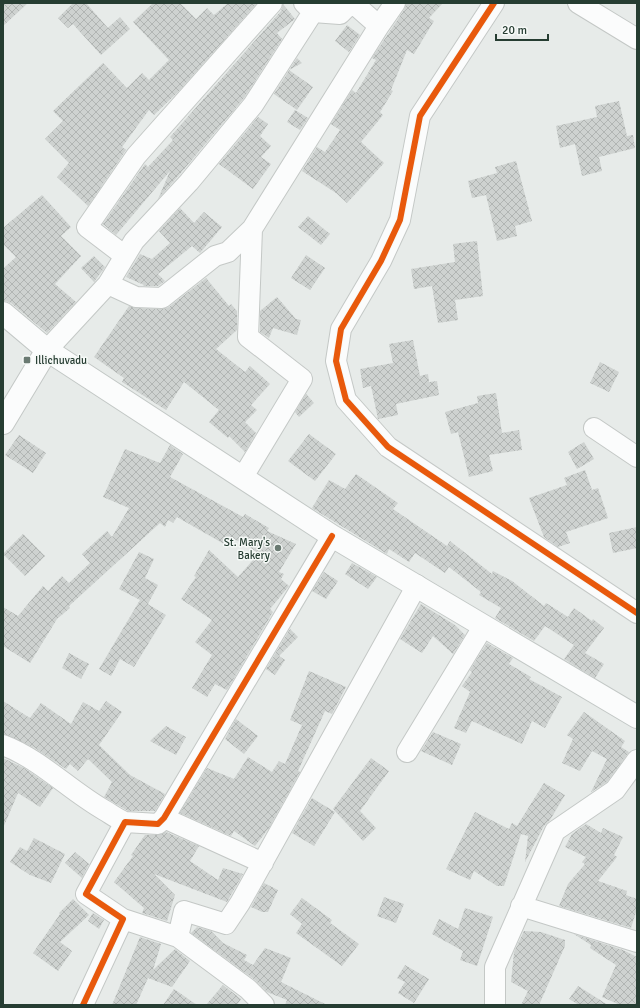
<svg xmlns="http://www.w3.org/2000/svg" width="640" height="1008" font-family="Signika,sans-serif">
  <defs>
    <pattern id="building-cross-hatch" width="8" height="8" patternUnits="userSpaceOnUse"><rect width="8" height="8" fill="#ced2d0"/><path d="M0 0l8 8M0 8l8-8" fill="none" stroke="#b1b5b3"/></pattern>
  </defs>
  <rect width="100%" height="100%" fill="#e7ebe9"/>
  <path fill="url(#building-cross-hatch)" d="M 3,3 L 28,3 L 3,26 Z
    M 73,3 L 86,3 L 108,28 L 120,17 L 130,29 L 101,55 L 73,24 L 68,28 L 58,18 Z
    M 153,3 L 180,3 L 196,19 L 207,8 L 214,15 L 228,3 L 257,3 L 178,92 L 154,115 L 149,110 L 122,147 L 126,150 L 88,206 L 57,177 L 69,163 L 45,139 L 63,121 L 53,111 L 103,63 L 127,88 L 142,73 L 149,80 L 169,60 L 133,22 Z
    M 406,3 L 443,3 L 429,18 L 434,21 L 414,54 L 407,50 L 391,90 L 393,91 L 380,112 L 383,115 L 361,142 L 384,163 L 347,203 L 336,193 L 302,171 L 317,147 L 325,152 L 340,130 L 331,124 L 352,90 L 356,93 L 376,60 L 372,58 L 404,10 Z
    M 283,4 L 295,19 L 277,33 L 282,39 L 244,98 L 180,174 L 158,199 L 170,171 L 116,235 L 103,224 L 145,164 L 148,167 L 173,140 L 170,137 L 281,11 Z
    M 347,25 L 360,35 L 349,52 L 335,41 Z
    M 297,58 L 302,63 L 289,70 L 313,87 L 297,110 L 274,94 Z
    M 619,101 L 627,136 L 633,135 L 635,148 L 599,157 L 602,171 L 582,176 L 575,144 L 560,148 L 556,126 L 597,117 L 595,106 Z
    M 295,110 L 308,118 L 300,130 L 287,122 Z
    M 258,117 L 268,124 L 260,136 L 271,146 L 261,157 L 271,164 L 253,189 L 219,164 Z
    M 516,161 L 532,221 L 515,226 L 517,236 L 497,241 L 486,195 L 472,198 L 468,181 L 497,173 L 495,167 Z
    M 42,195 L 71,227 L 61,236 L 81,256 L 55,284 L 76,302 L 47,333 L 11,303 L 3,300 L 3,269 L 16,257 L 3,244 L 3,228 Z
    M 180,208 L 194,223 L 204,212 L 222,227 L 200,253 L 192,246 L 158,274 L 165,281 L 158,286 L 143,286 L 144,285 L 126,277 L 140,254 L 152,259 L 170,243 L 159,231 Z
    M 308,216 L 330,234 L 321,245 L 298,227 Z
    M 477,241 L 483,296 L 455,300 L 458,320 L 438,323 L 432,286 L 414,289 L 411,269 L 455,262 L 453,244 Z
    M 306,255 L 325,268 L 310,290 L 291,278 Z
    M 94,256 L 105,267 L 94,282 L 81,268 Z
    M 206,278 L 229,306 L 231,304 L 237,311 L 237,330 L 216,349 L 245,372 L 250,366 L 270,384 L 251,405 L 257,410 L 245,422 L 256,433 L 245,452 L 229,436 L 228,438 L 209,422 L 219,410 L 184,382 L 166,410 L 122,382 L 124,378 L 94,357 L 129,306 L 136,308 L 162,309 L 169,307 Z
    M 277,297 L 296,319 L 301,320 L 297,335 L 273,328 L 269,338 L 260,332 L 260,311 Z
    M 413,340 L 420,376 L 428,374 L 429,382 L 437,381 L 439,395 L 396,404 L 398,415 L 378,419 L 371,386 L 363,388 L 360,369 L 393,363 L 389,344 Z
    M 600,362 L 619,372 L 609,392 L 590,383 Z
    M 496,393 L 502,433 L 519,430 L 522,450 L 489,455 L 493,471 L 469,477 L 458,432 L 451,434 L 445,412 L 478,403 L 477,396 Z
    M 306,394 L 314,403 L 299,417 L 295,412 Z
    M 309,434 L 336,454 L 315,481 L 288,461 Z
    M 19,435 L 46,453 L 33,473 L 5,455 Z
    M 584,442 L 594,459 L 577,469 L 568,452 Z
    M 170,445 L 183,454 L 170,477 L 243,517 L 245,514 L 269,528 L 267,531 L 296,544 L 279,572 L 284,574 L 281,579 L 289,586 L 270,609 L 273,612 L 227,690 L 215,684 L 207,697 L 192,688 L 212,655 L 195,642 L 212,620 L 181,599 L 196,577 L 194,576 L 209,550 L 238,577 L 259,553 L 229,536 L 224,544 L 177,517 L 173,523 L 168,520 L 165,527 L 160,523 L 69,606 L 70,608 L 57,619 L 30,663 L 3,646 L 3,607 L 18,616 L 43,586 L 48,591 L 62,576 L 69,583 L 90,563 L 82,554 L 107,531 L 112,537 L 129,508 L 103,497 L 125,449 L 160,463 Z
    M 585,470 L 592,490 L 598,488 L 608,518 L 566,532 L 570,543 L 558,547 L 544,537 L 529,498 L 567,485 L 564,478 Z
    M 356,474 L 398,503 L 393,509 L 447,546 L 450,541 L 492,574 L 493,571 L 512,581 L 544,606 L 546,603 L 568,617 L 574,608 L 592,621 L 593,619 L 604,628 L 585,653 L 604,664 L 595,678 L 564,659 L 574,645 L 545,626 L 534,641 L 495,618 L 501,608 L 479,595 L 481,592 L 449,567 L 445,573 L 415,553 L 409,562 L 389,549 L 387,554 L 312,508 L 329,480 L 345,489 Z
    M 637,527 L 637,548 L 613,553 L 609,533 Z
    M 23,534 L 45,556 L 25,576 L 3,554 Z
    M 139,552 L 154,559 L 145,578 L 158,585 L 148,604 L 141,600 L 166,615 L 134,667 L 120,659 L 111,676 L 99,669 L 140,600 L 119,589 Z
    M 352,563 L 377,577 L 368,589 L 345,574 Z
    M 324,572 L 338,581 L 326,599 L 312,591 Z
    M 421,604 L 455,625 L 465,635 L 453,654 L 433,636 L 422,653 L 400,639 Z
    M 290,629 L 298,637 L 279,656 L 285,660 L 275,675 L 266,669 Z
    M 487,643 L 513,658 L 509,664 L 531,677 L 529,679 L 562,697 L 545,728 L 532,721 L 522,744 L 472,721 L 466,733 L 454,728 L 470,692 L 462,686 L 472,672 L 470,670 Z
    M 69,653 L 89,664 L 81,679 L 62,668 Z
    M 309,671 L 346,687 L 332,714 L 325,711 L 298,771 L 300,772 L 269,828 L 255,846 L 234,831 L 231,836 L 180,813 L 207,768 L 234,779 L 248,757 L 272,772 L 279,761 L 285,764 L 302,725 L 290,720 Z
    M 3,701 L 30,718 L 41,703 L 71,724 L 83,702 L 99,711 L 106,701 L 122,712 L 99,745 L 130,775 L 165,794 L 155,811 L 128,811 L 104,797 L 112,782 L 88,759 L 78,771 L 70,764 L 66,769 L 35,748 L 3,734 Z
    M 584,712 L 625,741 L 621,747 L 629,752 L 607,782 L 591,792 L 607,759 L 592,751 L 580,771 L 562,763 L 573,739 L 567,735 Z
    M 236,719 L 258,736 L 244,754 L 225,739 Z
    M 166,726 L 186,737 L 176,755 L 150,741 Z
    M 433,732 L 461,744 L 452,765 L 421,751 Z
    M 3,758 L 24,768 L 53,788 L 40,807 L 18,793 L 3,828 Z
    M 371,758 L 389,771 L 360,811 L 376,828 L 363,841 L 333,809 Z
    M 544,783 L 565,795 L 550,820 L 544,826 L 525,862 L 528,836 L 521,834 L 504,886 L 497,886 L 474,871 L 470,880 L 446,869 L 475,812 L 509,829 L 512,823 L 517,826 Z
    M 312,798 L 335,812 L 314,846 L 292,833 Z
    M 586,824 L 601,833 L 603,828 L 623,837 L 614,855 L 617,857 L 598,881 L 627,891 L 626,895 L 637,899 L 637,909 L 631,928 L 559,906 L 568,884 L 585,864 L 582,862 L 586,857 L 565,847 L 572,834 Z
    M 166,832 L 199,846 L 190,861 L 218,880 L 223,868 L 243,874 L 227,902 L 154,874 L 175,895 L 167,921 L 142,913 L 144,908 L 114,882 L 133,856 L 131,855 L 145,835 L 158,835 Z
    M 34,838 L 65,854 L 51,883 L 30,875 L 10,862 L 20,847 L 27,851 Z
    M 75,852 L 89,864 L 82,878 L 65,863 Z
    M 264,883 L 278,890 L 268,912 L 262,912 L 251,907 Z
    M 384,897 L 404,904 L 396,923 L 377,916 Z
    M 302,898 L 332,920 L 330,923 L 359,944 L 342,966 L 296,933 L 302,924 L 290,914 Z
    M 73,899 L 89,915 L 60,942 L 72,951 L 58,971 L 33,953 L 60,914 L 59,913 Z
    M 465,908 L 493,917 L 477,966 L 460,960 L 463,951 L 432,934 L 439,919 L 458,929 Z
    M 93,913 L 104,920 L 99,929 L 88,921 Z
    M 197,927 L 211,931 L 223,943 L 247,955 L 244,960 L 253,965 L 265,948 L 291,958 L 281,982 L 327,1005 L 285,1005 L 287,1000 L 267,992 L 255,980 L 191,933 Z
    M 524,931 L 541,932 L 565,940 L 565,946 L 539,1005 L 521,1005 L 528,991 L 511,982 L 514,952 Z
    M 574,934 L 623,950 L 637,957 L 637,1005 L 620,1005 L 602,997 L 616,965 L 590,948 L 591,945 Z
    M 140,937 L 161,944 L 153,970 L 175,949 L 190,961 L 172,987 L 148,978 L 136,1005 L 112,1005 Z
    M 405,965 L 429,979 L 414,1003 L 398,993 L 405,982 L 397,978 Z
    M 223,985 L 241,999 L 237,1005 L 206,1005 Z
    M 578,986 L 608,1005 L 579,1005 L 569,999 Z
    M 174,989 L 197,1005 L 163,1005 Z"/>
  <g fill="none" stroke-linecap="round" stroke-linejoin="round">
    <defs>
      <path id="minor" d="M 304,3 L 313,12 L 340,14 L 351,3
        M 494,3 L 420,116 L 400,220 L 381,261 L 341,329 L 336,361 L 346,400 L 388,447 L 637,613
        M 578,3 L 637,39
        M 379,26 L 395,3
        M 125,256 L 87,227 L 136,156 L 272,3
        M 108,284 L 136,297 L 162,298 L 215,256 L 228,252 L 252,229
        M 47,350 L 108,284 L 134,241 L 189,182 L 253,105 L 313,12
        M 594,428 L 637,457
        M 243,477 L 302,379 L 248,337 L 252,229 L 379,26 L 353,3
        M 3,745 C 40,759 69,790 104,810 C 111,814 117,819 125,822
        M 407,752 L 483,627
        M 164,818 L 263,863
        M 521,906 L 637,942
        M 123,919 L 178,937 L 184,911 L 226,924 L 240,903 L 417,585
        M 178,937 L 248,989 L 264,1005
        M 83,1005 L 123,919 L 86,894 L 125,822 L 158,824 L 164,818 L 332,536
        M 495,1005 L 495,967 L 555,831 L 615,790 L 637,760"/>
      <path id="tertiary" d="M 3,423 L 47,350"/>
      <path id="secondary" d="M 3,313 L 47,350 L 332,536 L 637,717"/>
    </defs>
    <use href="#minor" stroke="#c4c8c6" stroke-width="22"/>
    <use href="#tertiary" stroke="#c4c8c6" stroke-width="24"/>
    <use href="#secondary" stroke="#c3c8c6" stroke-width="24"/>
    <use href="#minor" stroke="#fbfcfc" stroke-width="20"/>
    <use href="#tertiary" stroke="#fbfcfc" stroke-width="22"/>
    <use href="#secondary" stroke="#fbfcfc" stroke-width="22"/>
    <defs>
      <path id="cycleway" d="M 494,3 L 420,116 L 400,220 L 381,261 L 341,329 L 336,361 L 346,400 L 388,447 L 637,613
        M 83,1005 L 123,919 L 86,894 L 125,822 L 158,824 L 164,818 L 332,536"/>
    </defs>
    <use href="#cycleway" stroke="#f6f9f7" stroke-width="8"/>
    <use href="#cycleway" stroke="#e8590c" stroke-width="6"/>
  </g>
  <g fill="#6a7a72" stroke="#f6f9f7" stroke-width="1.5">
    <rect x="23" y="356" width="8" height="8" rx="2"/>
    <circle cx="278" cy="548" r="4"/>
  </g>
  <g text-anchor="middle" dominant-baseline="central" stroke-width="3" stroke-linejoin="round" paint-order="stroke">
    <g font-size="11" fill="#263d32" stroke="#f6f9f7" text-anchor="start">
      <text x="35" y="360">Illichuvadu</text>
      <text x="270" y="542" text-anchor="end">St. Mary's<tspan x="270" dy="13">Bakery</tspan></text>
    </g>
  </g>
  <rect width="640" height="1008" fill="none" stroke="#263d32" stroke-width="8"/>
  <path d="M496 34v6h52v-6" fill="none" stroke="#263d32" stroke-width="2"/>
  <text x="502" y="34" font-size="12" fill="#263d32" stroke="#f6f9f7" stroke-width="3" paint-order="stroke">20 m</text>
</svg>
